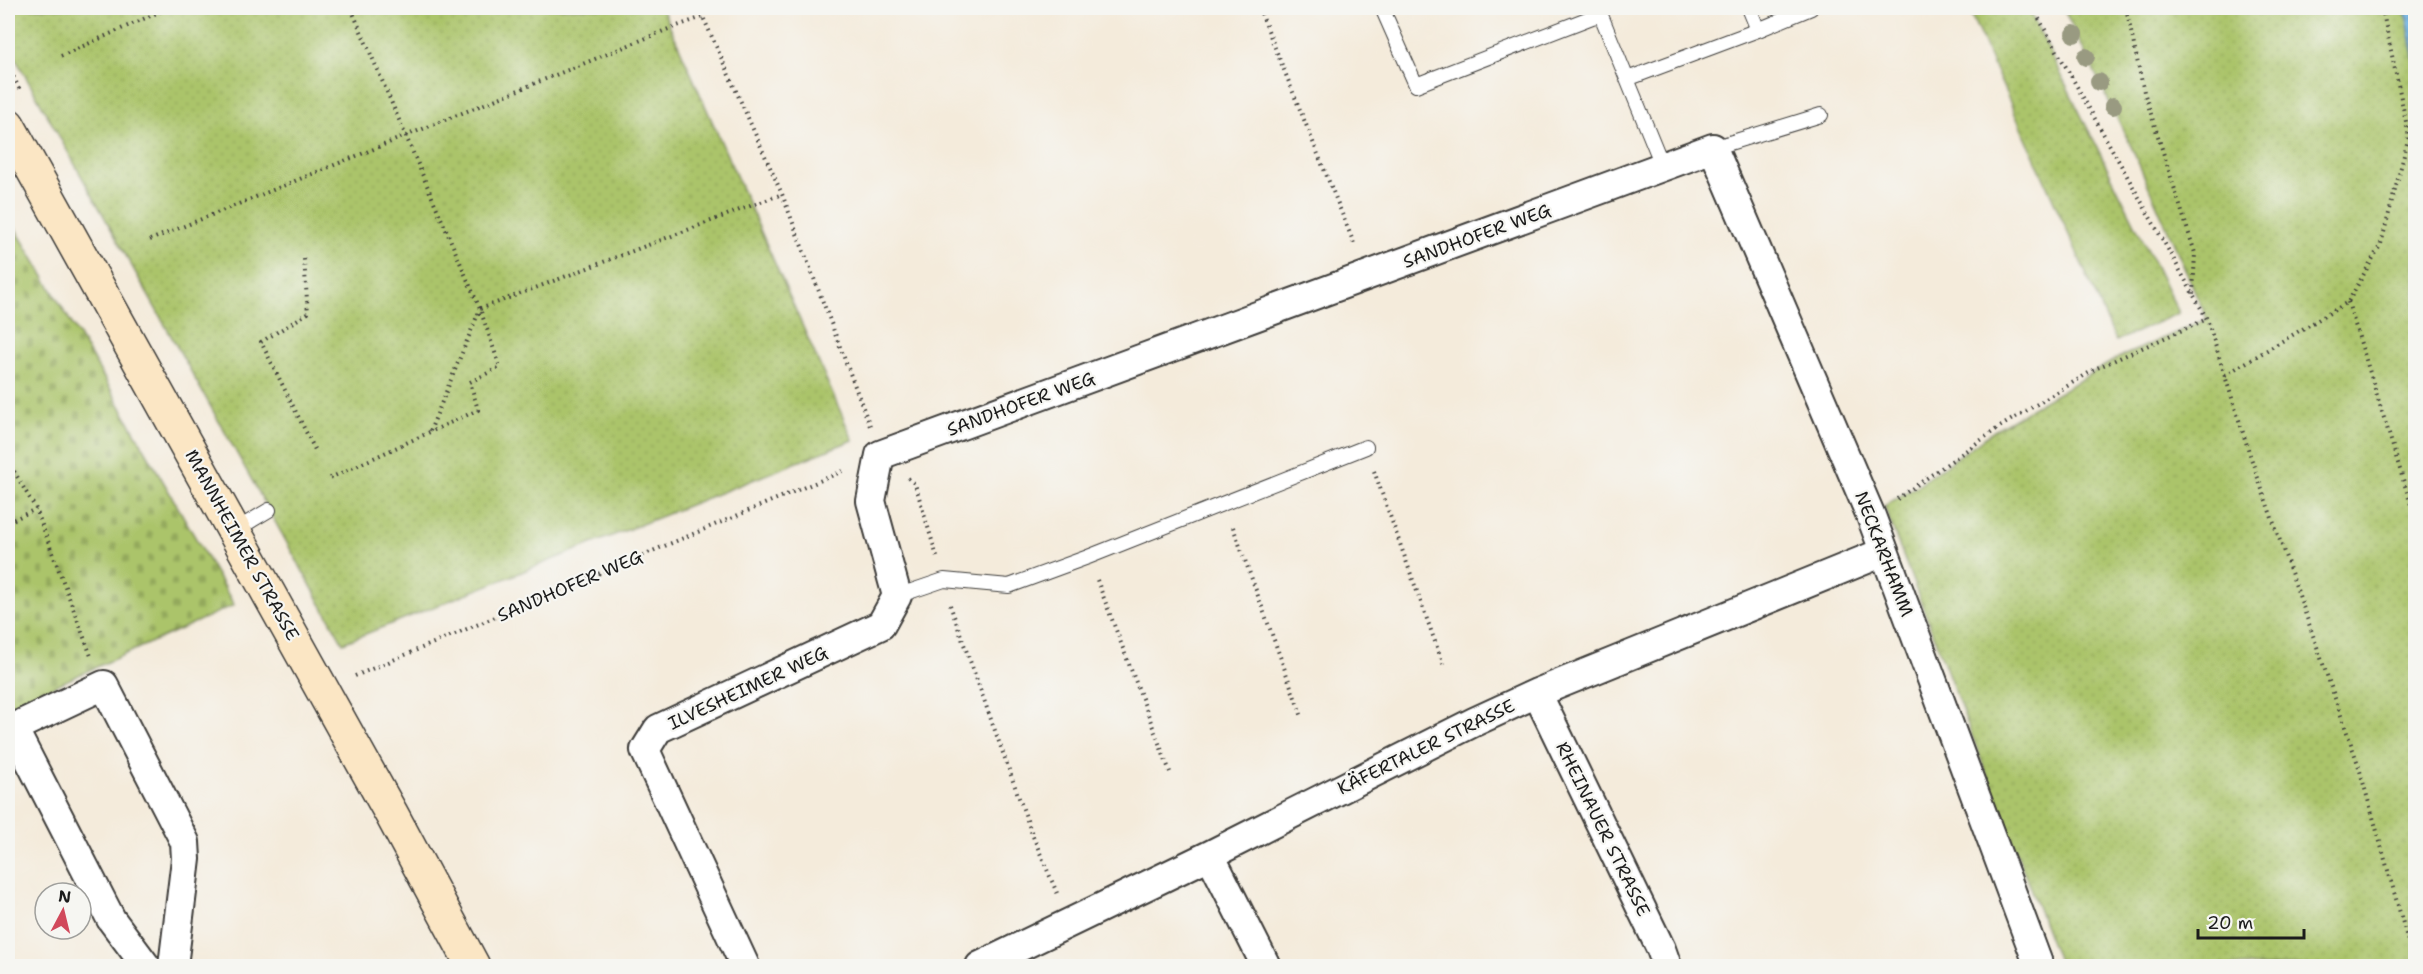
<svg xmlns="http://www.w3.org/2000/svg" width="2423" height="974" font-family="'Shantell Sans',sans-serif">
  <defs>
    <pattern id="grass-dots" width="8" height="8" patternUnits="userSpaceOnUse" patternTransform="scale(1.5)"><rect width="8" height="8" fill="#abc46a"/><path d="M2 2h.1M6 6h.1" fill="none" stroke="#93a85b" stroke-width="1.8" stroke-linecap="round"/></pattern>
    <pattern id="cemetery-stones" width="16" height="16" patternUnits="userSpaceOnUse" patternTransform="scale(1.5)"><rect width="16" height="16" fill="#abc46a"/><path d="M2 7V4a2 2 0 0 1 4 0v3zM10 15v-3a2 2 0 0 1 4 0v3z" fill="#93a85b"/></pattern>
    <pattern id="water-ripples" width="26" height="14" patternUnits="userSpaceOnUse" patternTransform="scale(1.5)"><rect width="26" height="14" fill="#72b7e8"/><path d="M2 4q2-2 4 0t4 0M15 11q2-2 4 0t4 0" fill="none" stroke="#5d94bb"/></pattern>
  </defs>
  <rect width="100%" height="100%" fill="#f6f6f2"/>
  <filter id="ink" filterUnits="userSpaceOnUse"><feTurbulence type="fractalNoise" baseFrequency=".0167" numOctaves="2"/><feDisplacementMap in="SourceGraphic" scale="12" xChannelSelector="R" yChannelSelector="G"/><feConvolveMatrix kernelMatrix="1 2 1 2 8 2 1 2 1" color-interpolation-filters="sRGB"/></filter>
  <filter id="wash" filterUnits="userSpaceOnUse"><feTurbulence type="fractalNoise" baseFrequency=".008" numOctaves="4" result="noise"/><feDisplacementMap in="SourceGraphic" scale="24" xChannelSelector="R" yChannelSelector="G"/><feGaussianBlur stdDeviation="1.35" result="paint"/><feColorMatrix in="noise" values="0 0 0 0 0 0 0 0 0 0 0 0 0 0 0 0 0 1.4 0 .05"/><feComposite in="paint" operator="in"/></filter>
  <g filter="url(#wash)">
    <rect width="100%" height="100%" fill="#f4ebdb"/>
    <path fill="url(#grass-dots)" stroke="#647043" stroke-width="1.5" d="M 8,8 L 662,8 L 853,440 L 343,643 L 8,45 Z
      M 1968,8 L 2028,8 L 2179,313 L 2116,341 Z
      M 2063,8 L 2405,8 L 2416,64 L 2415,966 L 2060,966 L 1884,506 L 1912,489 L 2001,426 L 2118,358 L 2207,319 L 2130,144 Z"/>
    <path fill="url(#cemetery-stones)" stroke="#647043" stroke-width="1.5" d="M 8,216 L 104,378 L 234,605 L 8,707 Z"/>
    <path fill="url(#water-ripples)" stroke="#476a82" stroke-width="1.5" d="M 2405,8 L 2415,8 L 2415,64 L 2414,56 Z"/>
  </g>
  <g filter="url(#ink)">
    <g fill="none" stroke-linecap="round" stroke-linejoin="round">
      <defs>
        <path id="lane" d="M 1382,8 L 1416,85 L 1600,14
          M 1598,8 L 1663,167
          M 1758,30 L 1811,8
          M 1627,79 L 1758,30 L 1749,8
          M 1713,148 L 1821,115
          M 234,531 L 269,510
          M 897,596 L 944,580 L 1009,586 L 1088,557 L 1366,447"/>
        <path id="street" d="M 1537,693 L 1661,949 L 1667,966
          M 1210,855 L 1266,966
          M 146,966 L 111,919 L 13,728 L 104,685 L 185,842 L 186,859 L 173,966
          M 745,966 L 645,750 L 658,729 L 881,625 L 897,596 L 871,501 L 880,455 L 1713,148 L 1871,516 L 2039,966
          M 980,966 L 1210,855 L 1474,722 L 1537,693 L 1884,552"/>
        <path id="secondary" d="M 8,125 L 392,815 L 473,966"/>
      </defs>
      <use href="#lane" stroke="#3c3b39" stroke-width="16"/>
      <use href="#street" stroke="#3c3b39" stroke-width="32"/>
      <use href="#secondary" stroke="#3c3b39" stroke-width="36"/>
      <path stroke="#3c3b39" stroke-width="4" stroke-dasharray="1.5 4.5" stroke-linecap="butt" d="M 699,8 L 782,194 L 870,426
        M 1259,8 L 1355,246
        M 2033,8 L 2207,319 L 2251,458 L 2358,764 L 2415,966
        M 2126,8 L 2144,92 L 2195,253 L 2193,294
        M 61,56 L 168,8
        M 8,66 L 21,92
        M 150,240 L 671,28 L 703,17
        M 304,259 L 308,313 L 261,342 L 316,452
        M 2348,302 L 2416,521
        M 2225,375 L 2348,302 L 2381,244 L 2409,136 L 2382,8
        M 430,431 L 480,309 L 782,194
        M 8,461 L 36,509 L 91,656
        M 1374,471 L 1443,664
        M 330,478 L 478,410 L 470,382 L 500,367 L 480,309 L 351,8
        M 908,478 L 915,484 L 937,557
        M 1897,499 L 2001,426 L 2097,368 L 2207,319
        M 8,522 L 36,509
        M 1233,527 L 1302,717
        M 1097,580 L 1170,772
        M 950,605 L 1032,834 L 1057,893
        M 355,676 L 843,471"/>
      <use href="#lane" stroke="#fff" stroke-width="14"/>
      <use href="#street" stroke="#fff" stroke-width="28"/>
      <use href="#secondary" stroke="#fbe6c4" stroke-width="33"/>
    </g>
    <g fill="#999a81">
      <circle cx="2074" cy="34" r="9"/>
      <circle cx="2086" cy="57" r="9"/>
      <circle cx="2099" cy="82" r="9"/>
      <circle cx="2113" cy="106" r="9"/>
    </g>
  </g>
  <g text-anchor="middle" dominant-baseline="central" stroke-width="4.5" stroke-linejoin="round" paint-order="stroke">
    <g font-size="18" fill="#1c1c1c" stroke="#f6f6f2">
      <text transform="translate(1477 236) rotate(-20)">SANDHOFER WEG</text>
      <text transform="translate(1021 404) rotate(-20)">SANDHOFER WEG</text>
      <text transform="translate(242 545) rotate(61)">MANNHEIMER STRASSE</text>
      <text transform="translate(1884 554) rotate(69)">NECKARHAMM</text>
      <text transform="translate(570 586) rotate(-23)">SANDHOFER WEG</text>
      <text transform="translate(748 688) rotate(-25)">ILVESHEIMER WEG</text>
      <text transform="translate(1426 747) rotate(-26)">KÄFERTALER STRASSE</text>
      <text transform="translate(1603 829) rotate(64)">RHEINAUER STRASSE</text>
    </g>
  </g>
  <rect width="2423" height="974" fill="none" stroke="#f6f6f2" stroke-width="30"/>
  <g transform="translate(63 911) rotate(7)"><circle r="28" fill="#f6f6f2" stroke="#9f9f9c" stroke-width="1.5"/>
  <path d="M0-4.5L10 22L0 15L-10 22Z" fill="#d1495b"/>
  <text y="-9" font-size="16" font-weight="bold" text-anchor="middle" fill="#1c1c1c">N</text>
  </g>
  <path d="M2198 929v9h106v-9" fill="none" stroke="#1c1c1c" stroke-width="3"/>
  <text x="2207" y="929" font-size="18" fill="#1c1c1c" stroke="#f6f6f2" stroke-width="4.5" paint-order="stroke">20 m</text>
</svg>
